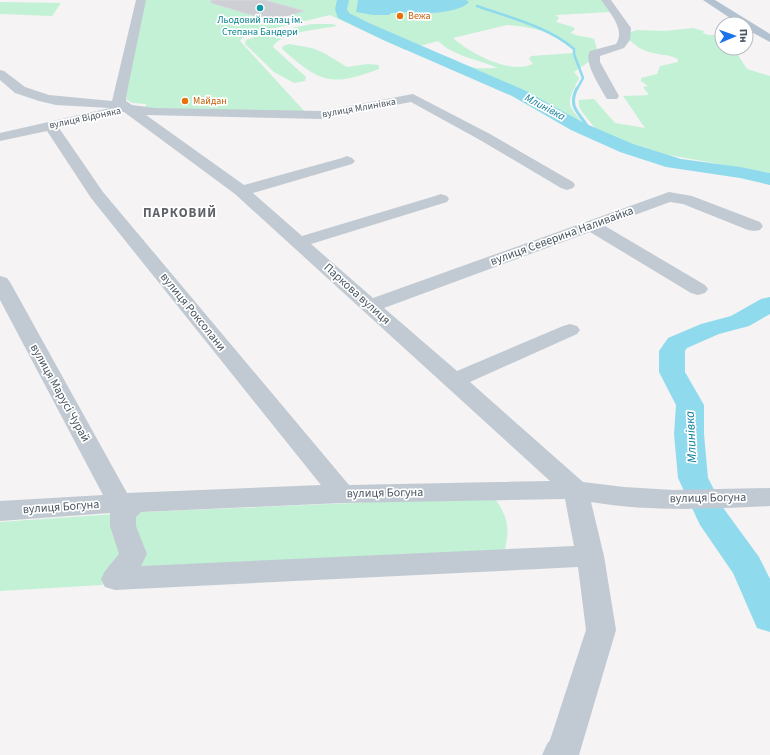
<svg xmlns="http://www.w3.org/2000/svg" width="770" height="755" font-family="'Source Sans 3',sans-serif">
  <rect width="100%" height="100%" fill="#f5f3f3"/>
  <path fill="#c3f1d5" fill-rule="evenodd" d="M 144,0 L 601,0 L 610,12 L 556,15 L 559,18 L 556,22 L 573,27 L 575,29 L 571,33 C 578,37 587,36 594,39 L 597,49 L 592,54 L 590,61 L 574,72 L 579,78 C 567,103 565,104 585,125 L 585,126 L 556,112 L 529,95 L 515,95 L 424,55 C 445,50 457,64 476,68 C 483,69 491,68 498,68 C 478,59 455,57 438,41 L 405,50 L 330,15 L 245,35 L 240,41 L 306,113 L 145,109 L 146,104 L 133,103 L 127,100 L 126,94 ZM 507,25 C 522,26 553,31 565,41 C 568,43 570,47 574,49 L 574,53 L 531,56 L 529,59 L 533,64 C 510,75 470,53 453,38 Z
    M 0,2 L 61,3 L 52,16 L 0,14 Z
    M 312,24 L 333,24 L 337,26 C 321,29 280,32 273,47 L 306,77 L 305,81 L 294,83 L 274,72 L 245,44 L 246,40 L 263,34 Z
    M 693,28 L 704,31 L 703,33 L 708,35 L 722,35 L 722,48 L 741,48 L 738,55 L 747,69 L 770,76 L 770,173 L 646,151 L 596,131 C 592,120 577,112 579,100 L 594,99 L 615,123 L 645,128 L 623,96 L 649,95 L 643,87 L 648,86 L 641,81 L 641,78 L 657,74 L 660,66 L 678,62 L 678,59 C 668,54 657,55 646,51 C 638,48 633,43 627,38 L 628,33 L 637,30 L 664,31 Z
    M 289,44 L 312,48 L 324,53 L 347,67 L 368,64 L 379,65 L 379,69 C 331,87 321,83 282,49 L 283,46 Z
    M 494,497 C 509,519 510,528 504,554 L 115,579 L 102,585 L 0,591 L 0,522 L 144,512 Z"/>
  <path fill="#90daee" d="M 358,0 L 466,0 L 469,2 C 460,13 423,14 410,14 L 409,12 L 391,13 L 389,15 L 373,15 L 356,12 Z"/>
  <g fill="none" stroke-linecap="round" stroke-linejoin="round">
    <path stroke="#90daee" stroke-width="2.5" d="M 477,6 C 508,17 549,27 574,49 L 574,54 L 583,78 L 577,89"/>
    <path stroke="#90daee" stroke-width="3" d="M 577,88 C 566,110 583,114 590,132"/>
    <path fill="#90daee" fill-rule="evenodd" d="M 337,0 L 349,0 L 347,9 L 349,13 L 369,23 L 524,90 L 584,123 L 633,144 L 681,159 L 740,167 L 770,173 L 770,185 L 740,178 L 666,167 L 620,152 L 571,130 L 512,96 L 381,39 L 338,18 L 335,9 Z
      M 770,297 L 770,314 L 749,326 L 719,334 L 687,348 L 685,351 L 685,372 L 704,405 L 704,434 L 708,478 L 724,509 L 759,557 L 770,579 L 770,632 L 757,628 L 733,573 L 700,525 L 678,478 L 674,434 L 676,405 L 659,372 L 659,351 L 668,338 L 701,324 L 731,316 L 761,299 Z"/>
  </g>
  <path fill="#cdcfd5" stroke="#d7d9de" d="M 211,0 L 265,0 L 304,11 L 272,21 L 211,3 Z"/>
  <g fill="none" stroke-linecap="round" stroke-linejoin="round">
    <path fill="#c1cad2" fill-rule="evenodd" d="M 136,0 L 146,0 L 127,92 L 126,101 L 132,105 L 155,108 L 322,111 L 413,94 L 490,134 L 573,182 L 575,185 L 573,188 L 567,190 L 561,188 L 480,140 L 411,102 L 322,119 L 146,115 L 244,185 L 342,158 L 347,156 L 352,158 L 355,161 L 352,164 L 253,193 L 302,236 L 435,196 L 441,194 L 447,196 L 449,199 L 447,202 L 311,244 L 373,298 L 669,192 L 692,196 L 760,222 L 763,226 L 760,230 L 754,231 L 748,230 L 683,204 L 670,202 L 605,226 L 705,285 L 708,289 L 705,293 L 698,295 L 691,293 L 590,232 L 384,308 L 457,371 L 563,326 L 570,324 L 577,326 L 580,330 L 577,334 L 470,382 L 583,482 L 624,487 L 673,490 L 770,488 L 770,506 C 711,509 650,512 591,502 L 604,556 L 616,630 L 579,755 L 542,755 L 547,744 L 550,740 L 586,630 L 578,567 L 115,590 L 105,587 L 101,579 L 105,571 L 119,554 L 110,526 L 110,513 L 0,521 L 0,501 L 103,495 L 0,300 L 0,276 L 7,278 L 10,282 L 127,493 L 321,485 L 91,198 L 47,131 L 0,141 L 0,133 L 110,108 L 56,105 L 39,101 L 15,93 L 0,80 L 0,70 L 4,71 L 25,87 L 49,95 L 112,101 ZM 119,111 L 124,112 L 235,194 L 550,481 L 349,485 L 103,192 L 59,128 L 118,115 ZM 565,499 L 574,546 L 141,566 L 147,554 L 136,526 L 136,517 L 141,512 L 342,503 Z
      M 601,0 L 611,0 L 631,28 L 630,40 L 624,48 L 600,56 L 600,62 L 619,96 L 617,99 L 607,99 L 605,96 C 600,86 583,62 590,51 L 616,44 C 626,29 609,12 601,0 Z"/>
    <path fill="#b3c2d1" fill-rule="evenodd" d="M 703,0 L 715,0 L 770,34 L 770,42 L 746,29 L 746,24 L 739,24 Z"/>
  </g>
  <circle fill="#0f9aa8" stroke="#fff" stroke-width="1.5" cx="260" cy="8" r="4"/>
  <g fill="#e8710a" stroke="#fff" stroke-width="1.5">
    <circle cx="400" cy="16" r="4"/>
    <circle cx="185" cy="101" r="4"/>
  </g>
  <g text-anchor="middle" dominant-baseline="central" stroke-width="3.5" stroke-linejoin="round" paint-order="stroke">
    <g font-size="10" fill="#c56008" stroke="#fff" text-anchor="start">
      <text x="408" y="16">Вежа</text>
      <text x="193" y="101">Майдан</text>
    </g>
    <g font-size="10" fill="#0d838f" stroke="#fff">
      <text x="260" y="20">Льодовий палац ім.<tspan x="260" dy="12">Степана Бандери</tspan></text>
    </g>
    <g font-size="10" fill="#4a5661" stroke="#fff">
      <text transform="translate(359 108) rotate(-10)">вулиця Млинівка</text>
      <text transform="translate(85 118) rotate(-12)">вулиця Відоняка</text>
    </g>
    <g font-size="11" font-style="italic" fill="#0c7c9b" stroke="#fff">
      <text transform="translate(545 107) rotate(28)">Млинівка</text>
    </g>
    <g font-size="12" fill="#4a5661" stroke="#fff">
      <text transform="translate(562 236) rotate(-20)">вулиця Северина Наливайка</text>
      <text transform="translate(357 294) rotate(42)">Паркова вулиця</text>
      <text transform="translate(193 312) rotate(51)">вулиця Роксолани</text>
      <text transform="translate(60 393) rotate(61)">вулиця Марусі Чурай</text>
      <text transform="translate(385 493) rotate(-1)">вулиця Богуна</text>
      <text transform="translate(708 498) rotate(-1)">вулиця Богуна</text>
      <text transform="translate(61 507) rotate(-4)">вулиця Богуна</text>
    </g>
    <g font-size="13" font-weight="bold" letter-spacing="1" fill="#5f6368" stroke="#fff">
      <text x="180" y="213">ПАРКОВИЙ</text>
    </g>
    <g font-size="13" font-style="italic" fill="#0c7c9b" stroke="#fff">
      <text transform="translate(691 437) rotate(-93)">Млинівка</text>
    </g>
  </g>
  <g transform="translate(734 36) rotate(88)"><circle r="19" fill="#ffffff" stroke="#b7bbc0"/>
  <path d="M0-3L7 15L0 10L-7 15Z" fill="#1a73e8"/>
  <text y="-6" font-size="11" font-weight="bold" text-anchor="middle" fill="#4a5661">Пн</text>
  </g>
</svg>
